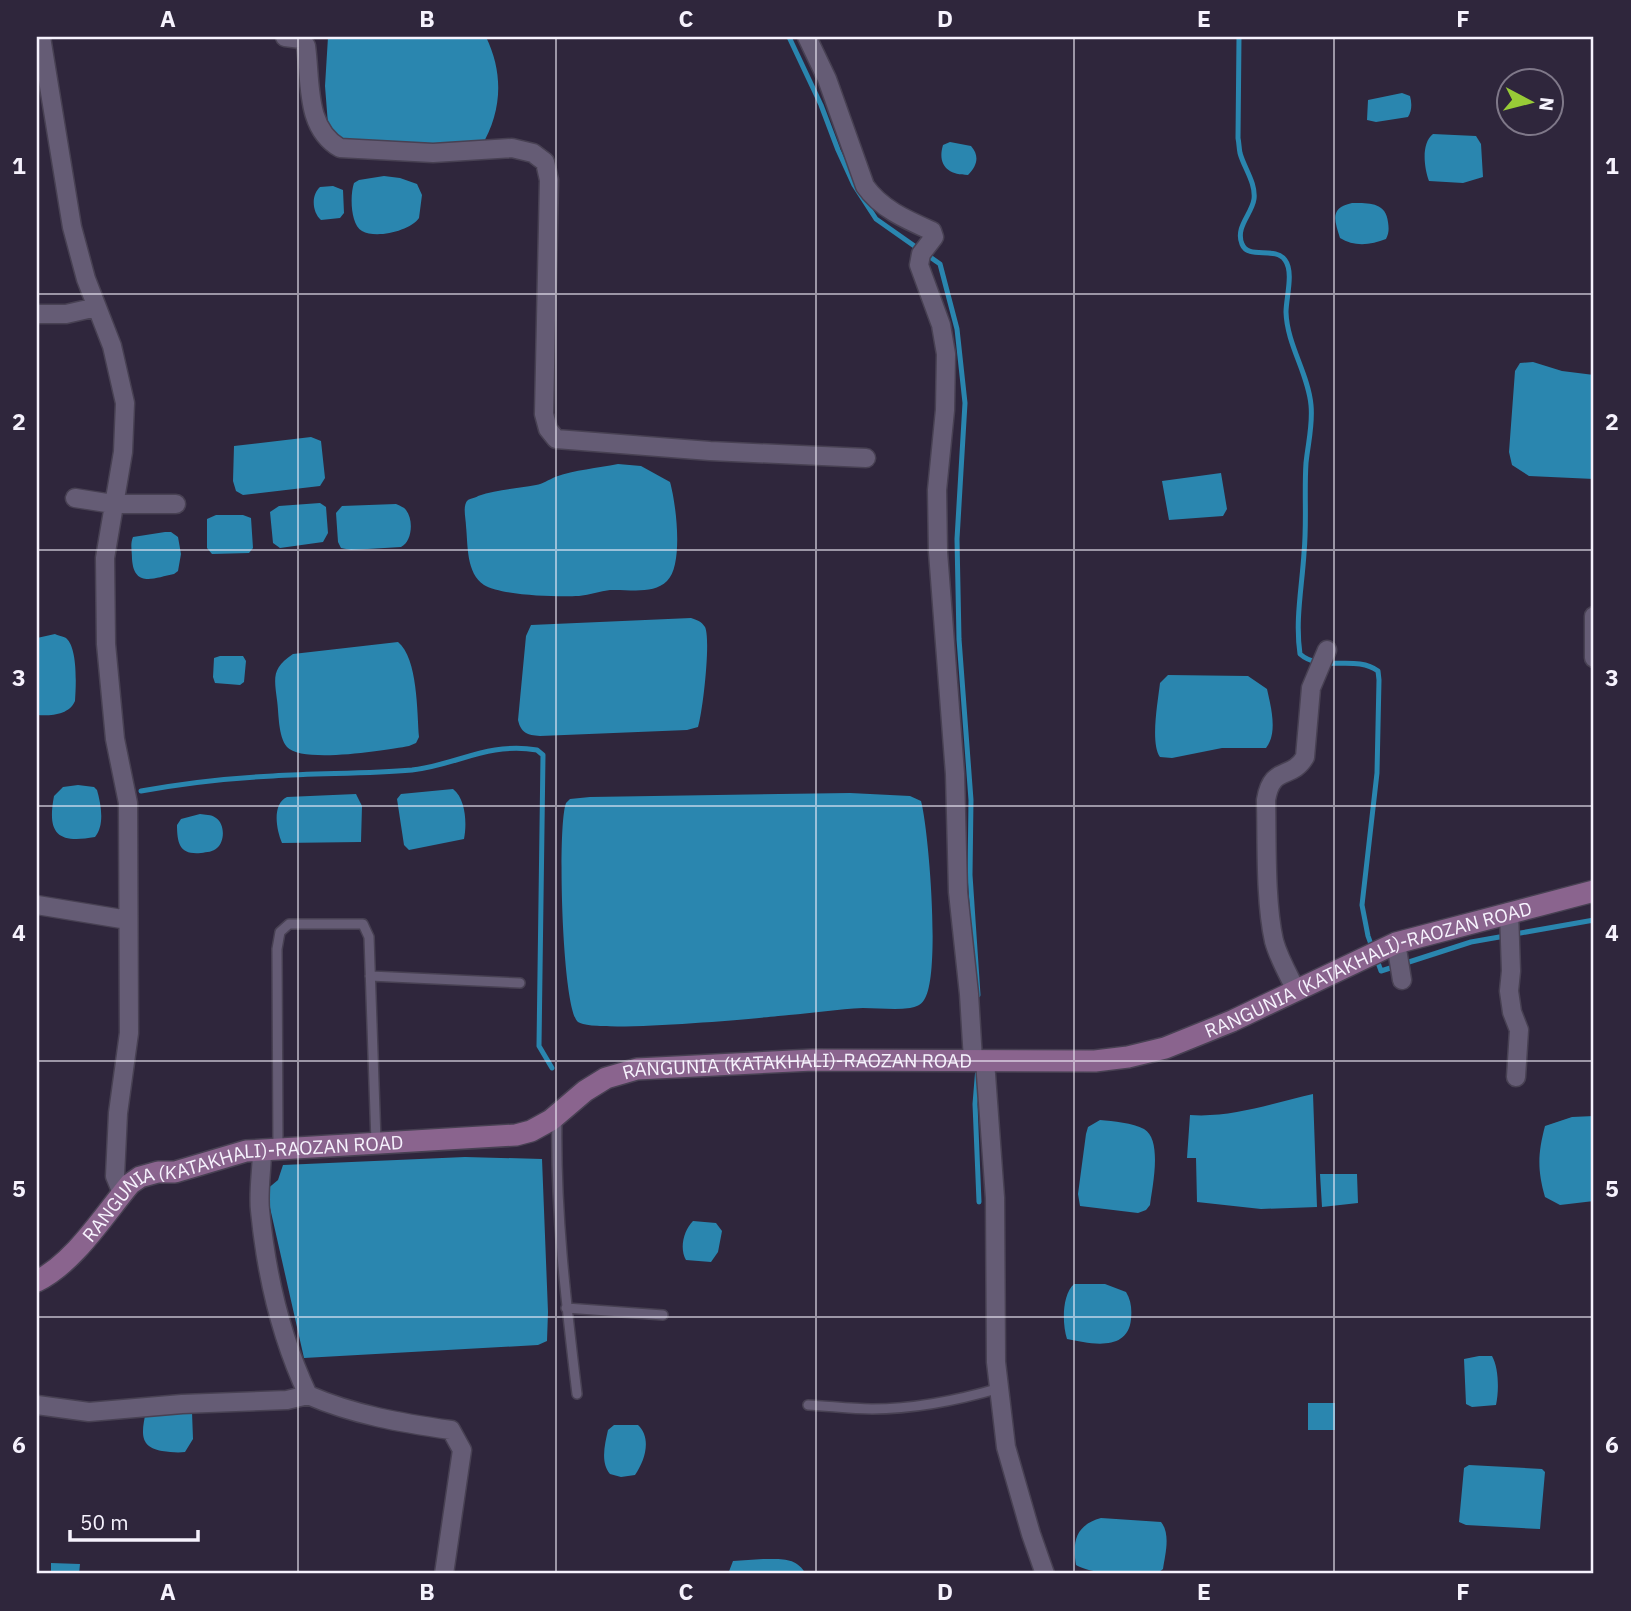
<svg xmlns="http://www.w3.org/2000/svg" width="1631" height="1611" font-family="'IBM Plex Sans',sans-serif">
  <rect width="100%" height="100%" fill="#2f263c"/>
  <path fill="#2a86af" d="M 328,37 L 486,37 C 504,74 502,112 481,147 L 351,148 L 329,137 L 325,86 Z
    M 1402,93 L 1410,96 C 1412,103 1412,111 1408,117 L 1376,122 L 1367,120 L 1368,100 Z
    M 1433,134 L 1476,136 L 1481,144 L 1483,177 L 1463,183 L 1429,181 C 1424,168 1421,143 1433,134 Z
    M 950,142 L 971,146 C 980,156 977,166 968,175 C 948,175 937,165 943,145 Z
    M 384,176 L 400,178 L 417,184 L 422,195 L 419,218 C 410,231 376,239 362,231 C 350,224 350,194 354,183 L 359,180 Z
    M 333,186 L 343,190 L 344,213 L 340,218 L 321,220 C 312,212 311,195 320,187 Z
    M 1352,203 C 1368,203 1386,202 1388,222 C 1389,229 1389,233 1386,239 C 1371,245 1354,247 1340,238 C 1334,219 1330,208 1352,203 Z
    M 1533,362 L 1562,371 L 1594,375 L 1594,479 L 1529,476 L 1512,465 L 1509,452 L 1515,371 L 1520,363 Z
    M 311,437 L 321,441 L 325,478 L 320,486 L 243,495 L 236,491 L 233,481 L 234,446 Z
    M 618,464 L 641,466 L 670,482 C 676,503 684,565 667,581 C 653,595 628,589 610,590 C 600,591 590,595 579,596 C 557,597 503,596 484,585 C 466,573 468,545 466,526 C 466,519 462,505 468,500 C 470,499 477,497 478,496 C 497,489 516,489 536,485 C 543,484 548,480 555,477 C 575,470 597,468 618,464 Z
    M 1221,473 L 1227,509 L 1223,516 L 1169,520 L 1162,481 Z
    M 320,503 L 326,507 L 328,533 L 323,542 L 280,548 L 273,543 L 270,512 L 279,506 Z
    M 396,504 C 400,506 404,507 406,510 C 414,520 412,542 401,547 L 351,550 L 341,548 L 338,542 L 336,513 L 342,506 Z
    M 216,515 L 243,515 L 251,518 L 253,548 L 249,553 L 212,554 L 207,548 L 207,519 Z
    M 165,532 L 171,532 L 178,537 L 181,554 L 178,571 L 174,574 C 154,578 134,588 132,559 C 132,551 130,544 133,537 Z
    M 691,618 C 697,620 701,621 705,627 C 711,639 703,711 698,727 L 687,730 L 540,736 C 527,735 521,733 518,720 L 526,636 L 531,625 Z
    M 55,634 C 57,635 64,637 66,638 C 78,648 76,686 75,701 C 69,715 51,716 37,715 L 37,638 Z
    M 398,642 C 418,658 417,713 419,737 L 416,743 L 409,746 C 387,750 302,764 287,747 C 278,736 279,714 277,700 C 274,677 272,668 293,654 Z
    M 220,656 L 243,656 L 246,661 L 244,682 L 240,685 L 215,683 L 213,677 L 214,658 Z
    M 1168,675 L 1248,676 L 1267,689 C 1271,707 1278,733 1266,748 L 1222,748 L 1172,758 L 1160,757 C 1150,743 1158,701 1160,683 Z
    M 78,785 L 94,787 L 97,790 C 101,804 105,825 95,837 C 57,844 47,833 54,796 L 63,787 Z
    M 453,789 C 466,799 467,824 464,839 L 409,850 L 404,845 L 397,799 L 401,794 Z
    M 850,793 L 910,796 L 921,801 C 929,831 941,978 924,1000 C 921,1005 916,1007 910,1008 C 895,1010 879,1008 863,1008 C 838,1009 813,1013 789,1015 C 759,1018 594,1034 578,1022 C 562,1010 557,826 566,803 L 570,799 L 590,797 Z
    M 356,794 L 362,806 L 361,842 L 282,843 C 276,829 272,804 287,797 Z
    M 200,814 C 205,815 211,814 216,818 C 225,824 225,841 217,848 C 213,852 207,852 201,853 C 180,855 177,844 177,825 L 181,819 Z
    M 1313,1094 L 1317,1207 L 1261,1209 L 1197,1202 L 1196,1158 L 1187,1158 L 1190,1115 C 1232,1118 1273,1103 1313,1094 Z
    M 1594,1116 L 1594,1201 L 1560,1205 L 1545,1197 C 1537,1169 1538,1153 1545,1126 L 1572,1117 Z
    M 1100,1120 C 1113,1121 1133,1123 1144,1129 C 1163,1140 1152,1188 1150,1205 L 1146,1210 L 1138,1213 L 1080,1206 L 1078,1194 L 1086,1134 L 1088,1127 Z
    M 465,1157 L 542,1159 L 548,1312 L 547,1341 L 538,1345 L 304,1358 L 266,1190 L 278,1180 L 283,1165 Z
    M 1320,1174 L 1357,1174 L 1358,1203 L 1322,1207 Z
    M 693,1221 L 716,1223 L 722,1231 L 718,1252 L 711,1262 L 686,1260 C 679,1248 684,1230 693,1221 Z
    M 1074,1284 L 1105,1284 L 1126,1292 C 1131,1300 1132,1309 1131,1319 C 1128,1352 1091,1344 1067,1339 C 1062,1323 1062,1295 1074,1284 Z
    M 1479,1356 L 1492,1356 C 1499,1368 1499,1392 1496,1405 L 1472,1407 L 1466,1404 L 1464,1359 Z
    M 1308,1403 L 1335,1403 L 1335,1430 L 1308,1430 Z
    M 146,1411 L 192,1412 L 193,1439 L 185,1452 C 177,1453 170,1452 162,1451 C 138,1447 142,1431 146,1411 Z
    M 614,1425 L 638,1425 C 652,1438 645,1461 635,1475 L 621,1477 L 610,1474 C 600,1462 605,1444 608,1430 Z
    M 1469,1465 L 1542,1469 L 1545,1472 L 1540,1529 L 1466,1525 L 1459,1522 L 1464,1468 Z
    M 1101,1518 L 1161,1522 C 1171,1534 1165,1555 1163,1569 C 1152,1581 1090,1574 1076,1565 C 1072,1541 1076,1525 1101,1518 Z
    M 763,1559 C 782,1559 796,1557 806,1574 L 728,1574 L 733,1561 Z
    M 51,1563 L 80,1564 L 79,1574 L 51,1574 Z"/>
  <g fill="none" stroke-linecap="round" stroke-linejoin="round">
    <path stroke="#2a86af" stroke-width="5" d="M 789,37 L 821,105 L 838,150 L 854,185 L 876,219 L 940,264 L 957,329 L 965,403 L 957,539 L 959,639 L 971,800 L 970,875 L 978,995
      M 1239,37 L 1238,138 C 1239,143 1239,148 1240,153 C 1244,168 1256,183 1254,199 C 1252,214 1235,227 1242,244 C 1248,260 1275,246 1285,260 C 1294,272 1286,298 1286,312 C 1287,345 1308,373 1311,405 C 1313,425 1308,443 1306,463 C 1304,493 1307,523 1304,553 C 1302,587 1295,620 1300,654 C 1321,673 1356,654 1378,671 L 1379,680 L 1377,773 L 1362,905 L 1368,936 L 1372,947
      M 141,791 C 185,783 229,778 273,776 C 320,773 366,774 412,770 C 457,765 487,742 537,750 L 543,755 L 539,1046 L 552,1068
      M 1515,934 L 1594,920
      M 1376,957 L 1381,971 L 1471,942 L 1505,936
      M 978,1067 L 975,1104 L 979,1202"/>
    <defs>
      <path id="lane" d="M 370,976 L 520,983
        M 557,1116 C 555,1210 566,1302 577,1394
        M 278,1149 L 277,949 L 280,932 L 289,924 L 363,924 L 369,937 L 376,1142
        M 566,1308 L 663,1315
        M 808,1405 C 829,1406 851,1409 872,1409 C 915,1409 959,1400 1000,1388"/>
      <path id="street" d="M 41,37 L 72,227 L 86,279 L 112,346 L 125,403 L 123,452 L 105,558 L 106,644 L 115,739 L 128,803 L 129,1033 L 118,1113 L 115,1176 L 122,1193
        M 285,37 L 301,39 L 306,46 C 311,82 305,128 340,148 L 433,153 L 512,148 L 533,153 L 545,162 L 549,180 L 544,414 L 548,429 L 556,439 L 710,451 L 866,458
        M 807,37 L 827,79 L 865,186 C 881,209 907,220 932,231 L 934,237 L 921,254 L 919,265 L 941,325 L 946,354 L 945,410 L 937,490 L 938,552 L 955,774 L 958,892 L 969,994 L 973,1060
        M 37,314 L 66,314 L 97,307
        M 75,498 L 113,504 L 176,504
        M 1594,616 L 1594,658
        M 37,905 L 128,920
        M 1509,912 L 1511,971 L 1509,991 L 1512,1012 L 1519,1030 L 1516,1077
        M 1396,943 L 1402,980
        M 1296,990 C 1288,974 1279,959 1274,941 C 1265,901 1267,841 1266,800 C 1272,764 1291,781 1305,757 L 1311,688 L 1327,650
        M 985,1061 L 995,1198 L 996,1362 L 1006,1447 L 1031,1534 L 1045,1574
        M 262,1150 C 262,1169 258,1191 260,1210 C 266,1272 281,1338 308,1395 C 354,1415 402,1423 451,1430 L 462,1450 L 444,1574
        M 37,1405 L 89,1412 L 182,1404 L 287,1400 L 308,1395"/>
      <g id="secondary">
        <path id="s1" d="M 37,1281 C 74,1263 104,1215 130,1184 L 140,1177 L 158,1172 L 175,1172 L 246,1151 L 516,1135 L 531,1131 L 551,1120 L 585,1091 L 606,1078 L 637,1069 L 813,1060 L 1095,1061 L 1128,1057 L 1165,1048 L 1232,1021 L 1396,943 L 1594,891"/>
      </g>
    </defs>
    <use href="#lane" stroke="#484153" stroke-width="12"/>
    <use href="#street" stroke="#484153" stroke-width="21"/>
    <use href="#secondary" stroke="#484153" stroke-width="24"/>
    <use href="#lane" stroke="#655c75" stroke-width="9"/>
    <use href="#street" stroke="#655c75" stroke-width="18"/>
    <use href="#secondary" stroke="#8a648e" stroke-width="21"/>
  </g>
  <path fill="none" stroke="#f6f2fd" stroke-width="2" stroke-opacity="0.55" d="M 298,37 L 298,1574M 556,37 L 556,1574M 816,37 L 816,1574M 1074,37 L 1074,1574M 1334,37 L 1334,1574M 37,294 L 1594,294M 37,550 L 1594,550M 37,806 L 1594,806M 37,1061 L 1594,1061M 37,1317 L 1594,1317"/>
  <g text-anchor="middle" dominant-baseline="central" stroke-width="6" stroke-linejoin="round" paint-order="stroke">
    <g font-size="19" fill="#f6f2fd" stroke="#2f263c">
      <text stroke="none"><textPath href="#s1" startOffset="1416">RANGUNIA (KATAKHALI)-RAOZAN ROAD</textPath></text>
      <text stroke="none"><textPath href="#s1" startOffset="828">RANGUNIA (KATAKHALI)-RAOZAN ROAD</textPath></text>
      <text stroke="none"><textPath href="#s1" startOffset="240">RANGUNIA (KATAKHALI)-RAOZAN ROAD</textPath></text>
    </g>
  </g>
  <rect width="1631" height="1611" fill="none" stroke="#2f263c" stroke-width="77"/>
  <g transform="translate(1530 102) rotate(97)"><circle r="33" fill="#2f263c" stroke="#7f7889" stroke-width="2"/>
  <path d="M0-5L12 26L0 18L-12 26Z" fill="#98cb37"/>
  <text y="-10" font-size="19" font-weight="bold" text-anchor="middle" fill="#f6f2fd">N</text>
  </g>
  <path d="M70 1530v10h128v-10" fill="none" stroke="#f6f2fd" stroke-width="3.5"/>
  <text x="80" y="1530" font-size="21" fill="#f6f2fd" stroke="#2f263c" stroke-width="5" paint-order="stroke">50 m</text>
  <rect x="38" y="38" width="1554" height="1534" fill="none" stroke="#f6f2fd" stroke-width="2.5"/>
  <g font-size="23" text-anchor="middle" font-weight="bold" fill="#f6f2fd">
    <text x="168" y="27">A</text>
    <text x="427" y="27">B</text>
    <text x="686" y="27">C</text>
    <text x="945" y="27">D</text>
    <text x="1204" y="27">E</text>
    <text x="1463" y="27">F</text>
    <text x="19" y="174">1</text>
    <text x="1612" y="174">1</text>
    <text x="19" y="430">2</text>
    <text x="1612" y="430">2</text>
    <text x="19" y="686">3</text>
    <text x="1612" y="686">3</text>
    <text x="19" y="941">4</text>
    <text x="1612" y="941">4</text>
    <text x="19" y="1197">5</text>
    <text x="1612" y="1197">5</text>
    <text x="19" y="1453">6</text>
    <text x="1612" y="1453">6</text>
    <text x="168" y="1600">A</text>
    <text x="427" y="1600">B</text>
    <text x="686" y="1600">C</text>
    <text x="945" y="1600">D</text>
    <text x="1204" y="1600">E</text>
    <text x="1463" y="1600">F</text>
  </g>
</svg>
